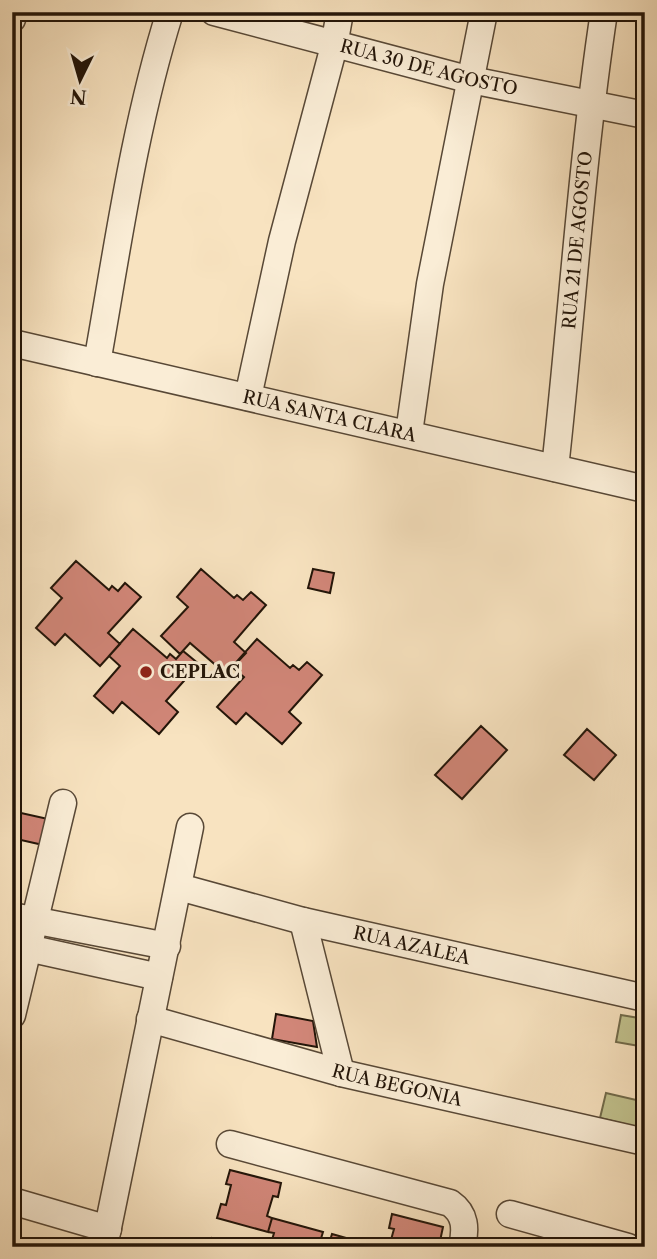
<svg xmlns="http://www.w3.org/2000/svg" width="657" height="1259" font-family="'Libre Caslon Text',serif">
  <rect width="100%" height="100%" fill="#f8e3c0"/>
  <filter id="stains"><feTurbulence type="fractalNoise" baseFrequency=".00286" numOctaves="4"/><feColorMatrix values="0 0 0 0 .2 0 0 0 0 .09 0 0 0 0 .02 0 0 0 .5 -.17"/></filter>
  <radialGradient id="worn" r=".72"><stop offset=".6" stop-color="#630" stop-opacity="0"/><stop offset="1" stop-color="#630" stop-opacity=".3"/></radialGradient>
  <path fill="#c2c38f" stroke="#726c4c" stroke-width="2" d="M 621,1015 L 645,1019 L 645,1047 L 616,1042 Z
    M 606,1093 L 645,1102 L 645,1129 L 600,1118 Z"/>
  <path fill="#d18678" stroke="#221408" stroke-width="2" d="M 76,561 L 109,590 L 112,586 L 118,591 L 125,583 L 141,597 L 108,633 L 120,644 L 100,666 L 65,634 L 55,645 L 36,628 L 62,598 L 51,588 Z
    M 201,569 L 234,598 L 237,595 L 243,600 L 251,592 L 266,605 L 234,642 L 246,653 L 226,674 L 190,643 L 180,654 L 161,636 L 188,607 L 177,597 Z
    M 313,569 L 334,573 L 330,593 L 308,588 Z
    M 133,629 L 167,658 L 170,654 L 176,659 L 183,651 L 199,664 L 166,701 L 178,712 L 159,734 L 122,702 L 113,713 L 94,696 L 120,666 L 109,656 Z
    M 257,639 L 290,668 L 293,665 L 299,670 L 307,662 L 322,675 L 289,712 L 301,723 L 282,744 L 246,713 L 236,724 L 217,707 L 244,677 L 232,667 Z
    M 481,726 L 507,750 L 462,799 L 435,775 Z
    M 587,729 L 616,755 L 594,780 L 564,755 Z
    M 12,811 L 48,819 L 43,845 L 12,838 Z
    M 276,1014 L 313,1021 L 317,1047 L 272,1039 Z
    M 230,1170 L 281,1183 L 278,1197 L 273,1196 L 267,1216 L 272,1218 L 268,1232 L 217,1218 L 221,1204 L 226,1205 L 231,1185 L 226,1184 Z
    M 392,1214 L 443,1227 L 440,1241 L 434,1240 L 433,1247 L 389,1247 L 394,1229 L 389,1228 Z
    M 272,1218 L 323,1232 L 319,1245 L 270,1247 L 274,1233 L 268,1232 Z
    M 332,1234 L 378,1247 L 328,1247 Z
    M 212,1238 L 243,1247 L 209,1247 Z"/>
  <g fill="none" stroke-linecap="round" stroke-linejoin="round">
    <defs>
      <g id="minor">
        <path id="s1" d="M 214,12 L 471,80 L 645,115"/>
        <path d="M 12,19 L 14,12"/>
        <path id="s2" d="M 12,343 L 645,489"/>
        <path d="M 97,363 C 118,245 134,127 170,12"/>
        <path d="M 248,397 L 282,241 L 334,46 L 340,12"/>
        <path d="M 409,433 L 430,284 L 484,12"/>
        <path id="s3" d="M 555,468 C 572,316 581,164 604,12"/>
        <path id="s4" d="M 179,887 L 303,921 L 645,998"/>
        <path d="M 12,916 L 167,946"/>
        <path d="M 303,921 L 341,1073"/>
        <path d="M 14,945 L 159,977"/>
        <path d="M 12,1015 L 63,803"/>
        <path id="s5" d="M 150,1019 L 341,1073 L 645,1142"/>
        <path d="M 230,1144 L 450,1203 C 466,1214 466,1229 462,1247"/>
        <path d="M 12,1201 L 108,1229"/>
        <path d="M 510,1214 L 628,1247"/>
        <path d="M 104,1247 L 190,827"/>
      </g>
    </defs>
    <use href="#minor" stroke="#584836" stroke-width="29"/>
    <use href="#minor" stroke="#faedd6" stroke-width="26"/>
  </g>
  <circle fill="#8f2418" stroke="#faedd6" stroke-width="2.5" cx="146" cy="672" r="7"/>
  <g text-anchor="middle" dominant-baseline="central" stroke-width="6" stroke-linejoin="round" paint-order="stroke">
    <g font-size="18" fill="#221408" stroke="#faedd6">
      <text stroke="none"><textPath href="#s1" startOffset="222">RUA 30 DE AGOSTO</textPath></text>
      <text stroke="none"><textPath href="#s3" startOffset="229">RUA 21 DE AGOSTO</textPath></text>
      <text stroke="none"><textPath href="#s2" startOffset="326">RUA SANTA CLARA</textPath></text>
      <text stroke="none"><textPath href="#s4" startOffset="240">RUA AZALEA</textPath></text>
      <text stroke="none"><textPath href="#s5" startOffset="256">RUA BEGONIA</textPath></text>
    </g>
    <g font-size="18" font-weight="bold" fill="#221408" stroke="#faedd6" text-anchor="start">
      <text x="160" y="672">CEPLAC</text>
    </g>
  </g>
  <rect width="657" height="1259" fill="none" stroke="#f8e3c0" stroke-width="42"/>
  <rect x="14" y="14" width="629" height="1231" fill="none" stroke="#221408" stroke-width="3.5"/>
  <rect x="21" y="21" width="615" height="1217" fill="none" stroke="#221408" stroke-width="2"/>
  <g transform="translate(80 80) rotate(185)" stroke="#faedd6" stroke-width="5" paint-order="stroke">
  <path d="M0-5L12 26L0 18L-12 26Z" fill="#221408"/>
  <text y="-10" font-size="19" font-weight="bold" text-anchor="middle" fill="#221408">N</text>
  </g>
  <rect width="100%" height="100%" filter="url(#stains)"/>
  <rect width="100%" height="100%" fill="url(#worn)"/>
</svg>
